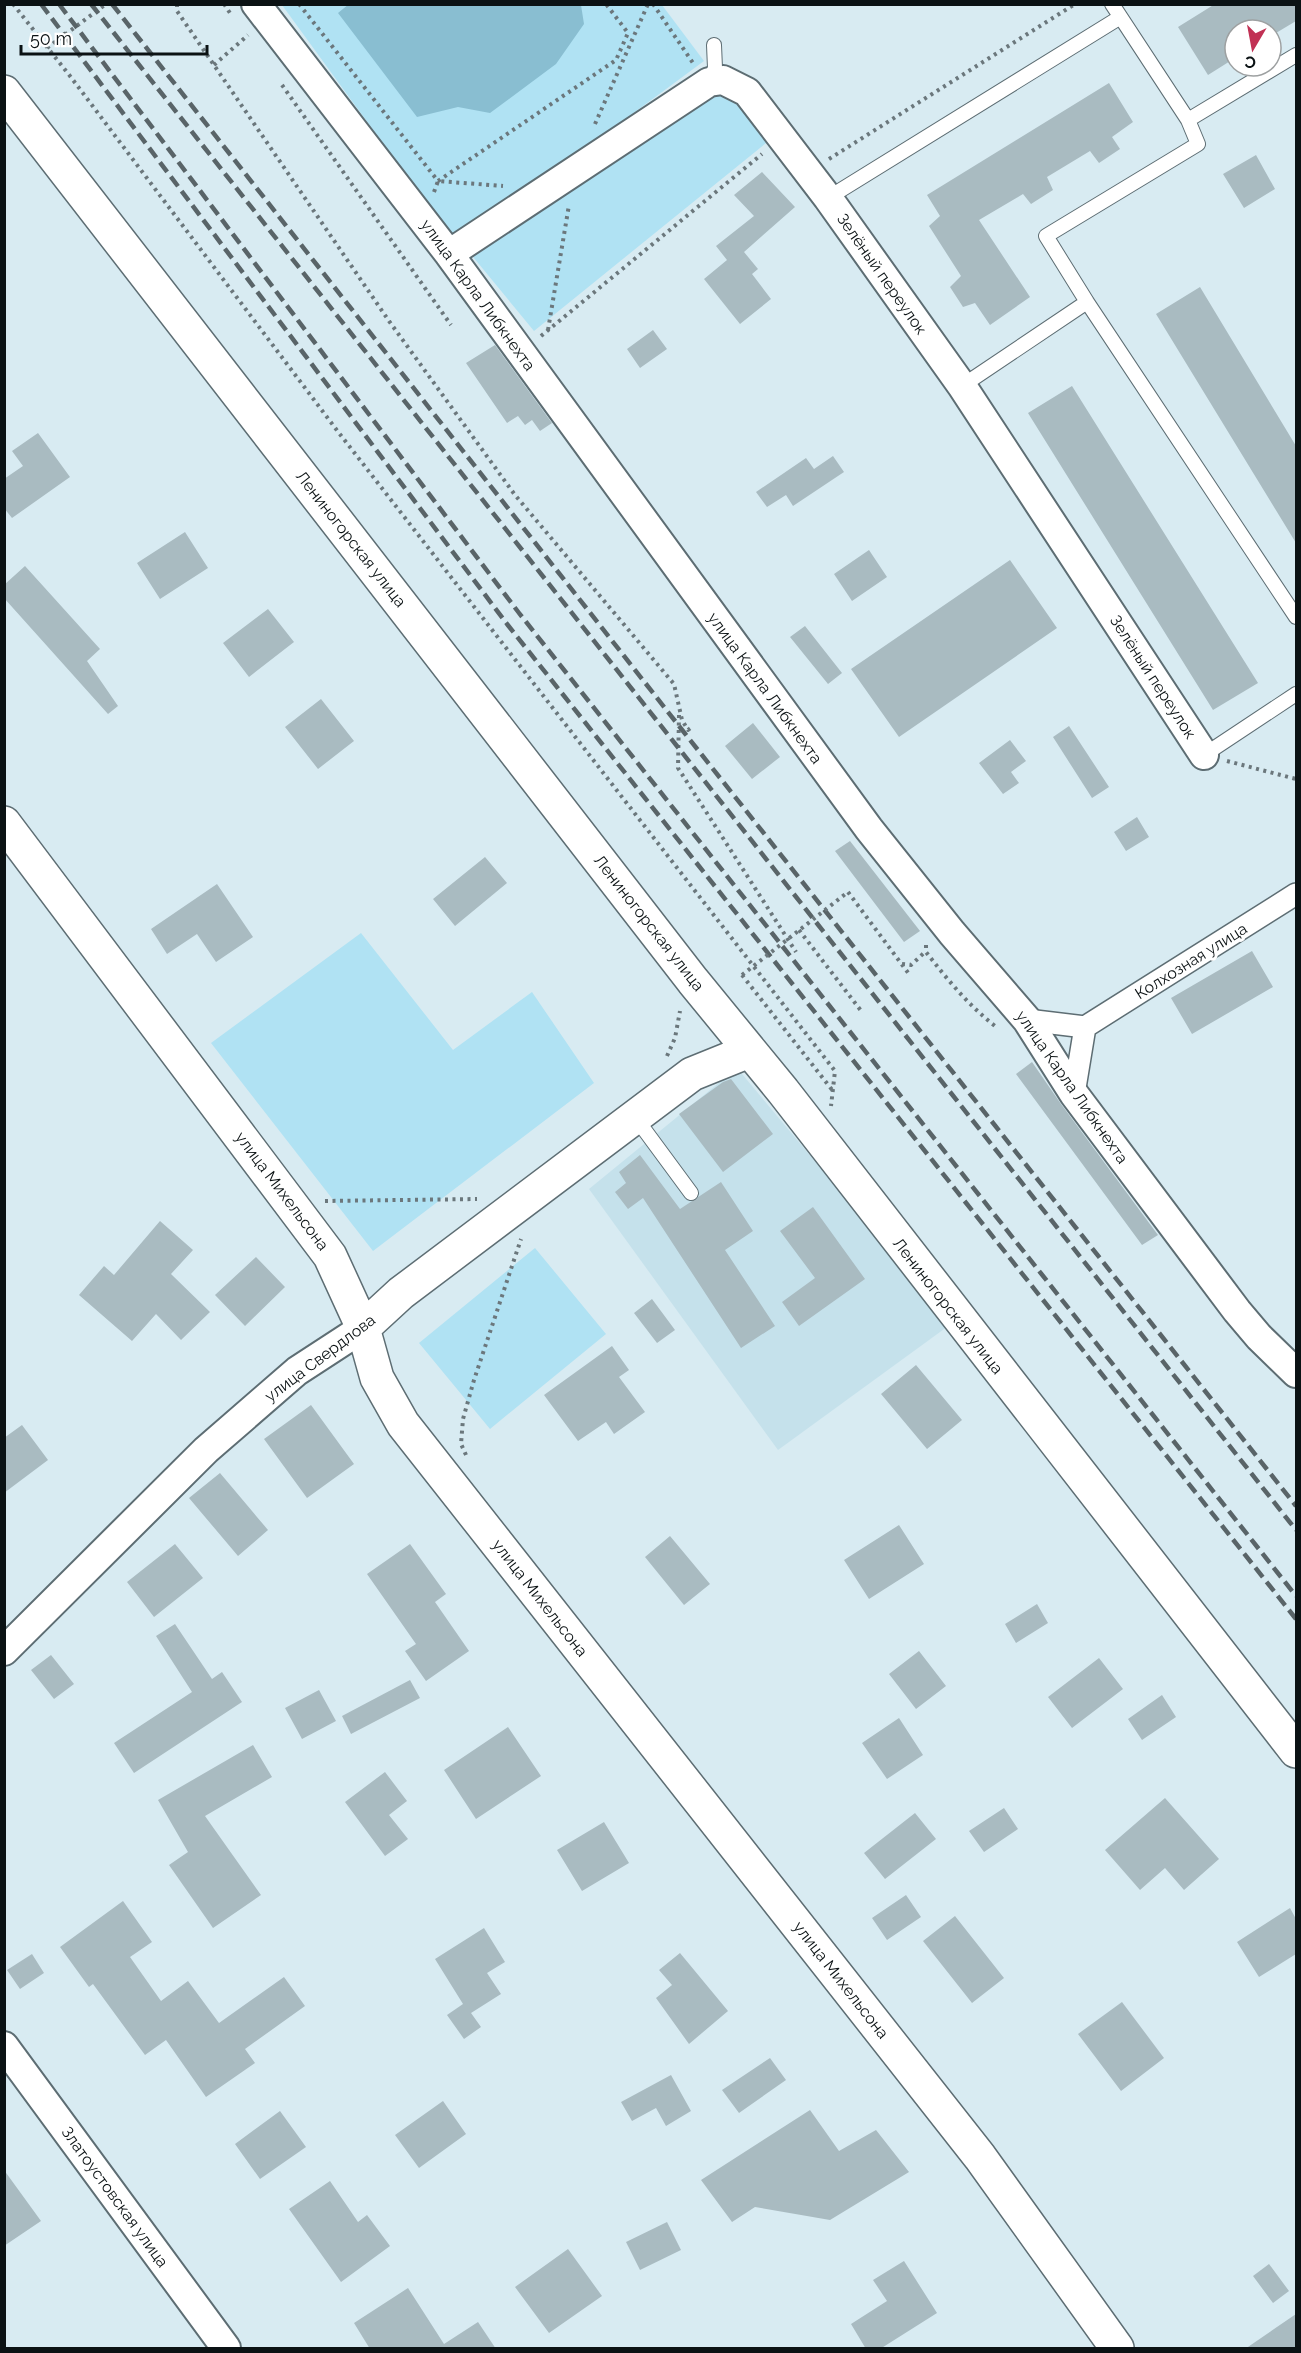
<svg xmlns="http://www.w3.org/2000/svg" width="1301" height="2353" font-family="Raleway,sans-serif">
  <rect width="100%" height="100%" fill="#d8ebf2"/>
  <path fill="#c5e1eb" d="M 737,1068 L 951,1324 L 778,1450 L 589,1189 Z"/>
  <path fill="#b0e2f3" d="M 282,5 L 662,5 L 704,61 L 456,244 Z
    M 716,88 L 746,109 L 771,139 L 534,331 L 469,252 Z
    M 361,933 L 453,1050 L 532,992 L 594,1083 L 373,1251 L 211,1043 Z
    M 535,1248 L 606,1334 L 490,1429 L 419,1343 Z"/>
  <path fill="#89bed1" d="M 349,4 L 581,5 L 584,24 L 556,64 L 490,113 L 458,107 L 417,117 L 338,13 Z"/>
  <path fill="#a9bbc1" d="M 1215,4 L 1296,4 L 1296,21 L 1271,36 L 1271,30 L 1235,30 L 1235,58 L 1208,75 L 1178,27 Z
    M 1109,83 L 1133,122 L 1112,137 L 1120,149 L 1099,163 L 1090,151 L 1047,177 L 1053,190 L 1031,204 L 1023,194 L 979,220 L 1030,297 L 990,325 L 975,303 L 963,307 L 950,287 L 961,276 L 929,226 L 940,216 L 927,195 Z
    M 1256,155 L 1275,189 L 1244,208 L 1223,174 Z
    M 762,172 L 795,207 L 744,252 L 758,269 L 752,274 L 771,299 L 740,324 L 704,279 L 727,260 L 716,246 L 754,216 L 734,195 Z
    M 1200,287 L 1296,446 L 1296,543 L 1156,314 Z
    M 653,330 L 667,349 L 640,368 L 627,349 Z
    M 495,345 L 552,423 L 540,431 L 532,420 L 525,425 L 518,416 L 507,423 L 466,363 Z
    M 1072,386 L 1258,683 L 1213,710 L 1028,413 Z
    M 38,433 L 70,477 L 12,518 L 4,508 L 4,479 L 23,466 L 12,451 Z
    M 833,456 L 844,472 L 793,506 L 786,495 L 767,507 L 756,492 L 806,458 L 814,469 Z
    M 185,532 L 208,568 L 160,599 L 137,563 Z
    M 869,550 L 887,577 L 852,601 L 834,574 Z
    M 1010,560 L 1057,628 L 899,737 L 851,669 Z
    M 25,566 L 100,649 L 87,661 L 118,706 L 108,714 L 4,598 L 4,585 Z
    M 268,609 L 294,642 L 249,677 L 223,643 Z
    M 805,626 L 842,673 L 828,684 L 790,637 Z
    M 321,699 L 354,741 L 318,769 L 285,727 Z
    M 753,723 L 780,757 L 752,779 L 725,746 Z
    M 1069,726 L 1109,787 L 1092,798 L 1053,737 Z
    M 1010,740 L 1026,761 L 1011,772 L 1019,783 L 1003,794 L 979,763 Z
    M 1137,817 L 1149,837 L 1126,851 L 1114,832 Z
    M 850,841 L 920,931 L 904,942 L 835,851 Z
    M 485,857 L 507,883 L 455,926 L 433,899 Z
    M 217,884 L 253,937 L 216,962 L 197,934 L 167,954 L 151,929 Z
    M 1252,951 L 1273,987 L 1192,1034 L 1171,998 Z
    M 1032,1062 L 1061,1104 L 1158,1235 L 1142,1245 L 1016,1074 Z
    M 731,1079 L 773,1134 L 723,1172 L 679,1114 L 723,1082 Z
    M 640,1155 L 680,1209 L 721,1182 L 753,1231 L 725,1250 L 775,1326 L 741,1348 L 643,1198 L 628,1209 L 615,1192 L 626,1183 L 619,1172 Z
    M 813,1207 L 865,1279 L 799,1326 L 782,1302 L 815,1278 L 780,1231 Z
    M 160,1221 L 193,1250 L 171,1274 L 210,1312 L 181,1340 L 156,1314 L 132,1341 L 79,1295 L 104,1266 L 114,1275 Z
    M 256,1257 L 285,1287 L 245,1326 L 215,1295 Z
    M 652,1299 L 675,1330 L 657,1343 L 634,1313 Z
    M 612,1346 L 629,1370 L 619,1377 L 645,1412 L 614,1434 L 606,1422 L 578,1441 L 544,1395 Z
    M 916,1365 L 962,1420 L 927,1449 L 881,1394 Z
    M 311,1405 L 354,1464 L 307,1498 L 264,1439 Z
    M 22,1425 L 48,1460 L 4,1493 L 4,1438 Z
    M 220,1473 L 268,1530 L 238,1556 L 189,1498 Z
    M 899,1525 L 924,1564 L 869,1599 L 844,1560 Z
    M 670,1536 L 710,1584 L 684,1605 L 645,1557 Z
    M 175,1544 L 203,1578 L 154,1617 L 127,1582 Z
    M 410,1544 L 446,1594 L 435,1602 L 469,1651 L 426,1681 L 405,1651 L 416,1644 L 367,1574 Z
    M 1037,1604 L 1048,1623 L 1016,1643 L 1005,1624 Z
    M 175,1624 L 212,1679 L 222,1672 L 242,1702 L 134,1773 L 114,1743 L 192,1692 L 156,1636 Z
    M 919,1651 L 946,1686 L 916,1709 L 889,1674 Z
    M 51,1655 L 74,1684 L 54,1699 L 31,1670 Z
    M 1099,1658 L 1123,1689 L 1072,1728 L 1048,1697 Z
    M 410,1680 L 420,1698 L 351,1734 L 342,1716 Z
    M 319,1690 L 336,1721 L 302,1739 L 285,1708 Z
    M 1162,1695 L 1176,1717 L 1142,1740 L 1128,1719 Z
    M 899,1718 L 923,1755 L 887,1779 L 862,1743 Z
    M 508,1727 L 541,1776 L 476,1819 L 444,1770 Z
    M 253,1745 L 272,1777 L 205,1816 L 261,1895 L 213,1928 L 169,1865 L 188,1852 L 158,1800 Z
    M 385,1772 L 407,1801 L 389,1815 L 408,1839 L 385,1856 L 345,1802 Z
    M 1165,1798 L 1219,1859 L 1184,1890 L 1165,1868 L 1140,1890 L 1105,1850 Z
    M 1004,1808 L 1018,1829 L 984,1852 L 969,1831 Z
    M 915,1813 L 936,1839 L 885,1879 L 864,1853 Z
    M 604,1822 L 629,1863 L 582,1891 L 557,1850 Z
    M 906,1895 L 921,1917 L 887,1940 L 872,1918 Z
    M 123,1901 L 152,1942 L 130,1957 L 161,2001 L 188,1981 L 219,2023 L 284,1977 L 305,2006 L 245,2049 L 255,2063 L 206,2097 L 166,2040 L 145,2055 L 93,1984 L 89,1987 L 60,1947 Z
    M 1290,1908 L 1296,1919 L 1296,1954 L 1259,1977 L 1237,1942 Z
    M 955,1916 L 1004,1978 L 972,2003 L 923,1941 Z
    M 484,1928 L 505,1962 L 487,1973 L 501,1994 L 471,2013 L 481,2027 L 464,2039 L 447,2015 L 463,2004 L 435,1959 Z
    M 680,1953 L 728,2011 L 689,2044 L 656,1998 L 672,1985 L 659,1970 Z
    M 32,1954 L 44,1973 L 20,1989 L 7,1970 Z
    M 1122,2002 L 1164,2058 L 1121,2091 L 1078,2034 Z
    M 770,2058 L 786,2080 L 739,2113 L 722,2090 Z
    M 671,2075 L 691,2111 L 666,2126 L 656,2108 L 632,2121 L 621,2102 Z
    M 443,2101 L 466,2134 L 419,2168 L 395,2135 Z
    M 810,2110 L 839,2151 L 876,2130 L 909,2172 L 830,2220 L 755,2207 L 732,2222 L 701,2180 Z
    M 280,2111 L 306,2147 L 260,2179 L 235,2144 Z
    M 4,2170 L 41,2221 L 4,2246 Z
    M 330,2181 L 358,2222 L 367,2215 L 390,2246 L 341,2282 L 289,2209 Z
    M 667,2222 L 681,2250 L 640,2270 L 626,2242 Z
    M 568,2249 L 602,2296 L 549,2333 L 515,2287 Z
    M 904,2261 L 937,2313 L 880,2349 L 866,2349 L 851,2324 L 887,2301 L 873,2280 Z
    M 1269,2264 L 1289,2291 L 1273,2303 L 1253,2276 Z
    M 408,2288 L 444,2344 L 478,2322 L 496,2349 L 370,2349 L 354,2323 Z
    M 1296,2314 L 1296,2349 L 1245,2349 Z"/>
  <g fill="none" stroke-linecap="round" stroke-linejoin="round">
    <defs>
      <path id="service" d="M 1112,4 L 1188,120
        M 1296,55 L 1188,120 L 1198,144 L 1046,236 L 1087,302 L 1296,617
        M 709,82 L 715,68 L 714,45
        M 828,198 L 1119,18
        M 962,386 L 1087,302
        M 1204,755 L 1296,694
        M 635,1117 L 691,1193"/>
      <path id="pedestrian" d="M 1027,1020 L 1085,1027 L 1296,894
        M 1074,1094 L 1085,1027"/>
      <path id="minor" d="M 256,4 L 449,254 L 869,829 L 952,933 L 1027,1020 L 1074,1094 L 1237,1311 L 1259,1337 L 1296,1373
        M 449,254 L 709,82 L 723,80 L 747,92 L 828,198 L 962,386 L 1204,755
        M 4,1651 L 206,1450 L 297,1371 L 363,1328
        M 4,2046 L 226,2348"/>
      <path id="tertiary" d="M 4,92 L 693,981 L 783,1091 L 1296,1751
        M 4,823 L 330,1256 L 363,1328 L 377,1378 L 403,1424 L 980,2157 L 1117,2348
        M 363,1328 L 401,1293 L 692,1074 L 749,1051"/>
    </defs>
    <use href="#service" stroke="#5d6d73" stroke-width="16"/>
    <use href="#pedestrian" stroke="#5d6d73" stroke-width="24"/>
    <use href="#minor" stroke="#5d6d73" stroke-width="32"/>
    <use href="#tertiary" stroke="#5d6d73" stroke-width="36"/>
    <path stroke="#6b777c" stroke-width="4" stroke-dasharray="3 4.5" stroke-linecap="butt" d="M 13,4 L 70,76 L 339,433 L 835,1071 L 831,1106
      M 177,4 L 177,11 L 389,321 L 515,495 L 674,684 L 682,720 L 688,730 L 692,727
      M 224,4 L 230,13
      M 299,4 L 438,181 L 616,60 L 628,33 L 606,4
      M 653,4 L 693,63
      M 47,48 L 106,4
      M 214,65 L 248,35
      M 282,85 L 451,325
      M 595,124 L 648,4
      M 829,159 L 1075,4
      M 434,192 L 438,181 L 503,186
      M 548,330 L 569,205
      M 541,336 L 762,154
      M 679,715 L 678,768 L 796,952
      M 1227,761 L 1296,779
      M 848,892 L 909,974
      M 799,930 L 862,1012
      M 926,945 L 926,952 C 947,979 968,1005 995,1026
      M 902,964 L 911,965 L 925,952
      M 742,975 L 833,1091
      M 667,1056 L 675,1038 L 680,1011
      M 325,1201 L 477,1199
      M 466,1455 L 461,1444 L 463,1419 L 474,1380 L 521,1239"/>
    <use href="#service" stroke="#fff" stroke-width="14"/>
    <use href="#pedestrian" stroke="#fff" stroke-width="21"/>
    <use href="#minor" stroke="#fff" stroke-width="28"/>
    <use href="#tertiary" stroke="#fff" stroke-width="33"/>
    <path stroke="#596468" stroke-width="4.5" stroke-dasharray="12 6" stroke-linecap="butt" d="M 41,4 L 507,624 L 1296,1619
      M 59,4 L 519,613 L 1296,1596
      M 91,4 L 1296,1530
      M 112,4 L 679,726 L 1296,1506"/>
    <path stroke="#6b777c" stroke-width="4" stroke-dasharray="3 4.5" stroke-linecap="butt" d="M 742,975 L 848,892"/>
  </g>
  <g text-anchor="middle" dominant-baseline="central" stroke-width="6" stroke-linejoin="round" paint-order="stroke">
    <g font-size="16" fill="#0b1214" stroke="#fff">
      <text transform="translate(882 274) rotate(55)">Зелёный переулок</text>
      <text transform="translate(478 295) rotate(54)">улица Карла Либкнехта</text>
      <text transform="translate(351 539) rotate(52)">Лениногорская улица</text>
      <text transform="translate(1153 677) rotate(57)">Зелёный переулок</text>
      <text transform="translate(765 688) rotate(54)">улица Карла Либкнехта</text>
      <text transform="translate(649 923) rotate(52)">Лениногорская улица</text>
      <text transform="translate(1191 961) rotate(-32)">Колхозная улица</text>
      <text transform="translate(1072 1087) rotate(55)">улица Карла Либкнехта</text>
      <text transform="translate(282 1191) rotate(53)">улица Михельсона</text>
      <text transform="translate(948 1306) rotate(52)">Лениногорская улица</text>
      <text transform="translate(320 1358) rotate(-37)">улица Свердлова</text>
      <text transform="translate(540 1598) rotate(52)">улица Михельсона</text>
      <text transform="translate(841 1980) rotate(52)">улица Михельсона</text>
      <text transform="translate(115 2197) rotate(54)">Златоустовская улица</text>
    </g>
  </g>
  <rect width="1301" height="2353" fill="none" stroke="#0b1214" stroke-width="12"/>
  <g transform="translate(1253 48) rotate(190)"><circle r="28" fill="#ffffff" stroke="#9da0a1" stroke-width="1.5"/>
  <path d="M0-4.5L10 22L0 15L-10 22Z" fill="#c13154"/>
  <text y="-9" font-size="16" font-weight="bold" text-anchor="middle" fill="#0b1214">С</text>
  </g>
  <path d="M21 45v9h186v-9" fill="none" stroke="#0b1214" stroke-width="3"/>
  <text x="30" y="45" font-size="18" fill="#0b1214" stroke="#ffffff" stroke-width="4.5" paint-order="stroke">50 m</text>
</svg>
